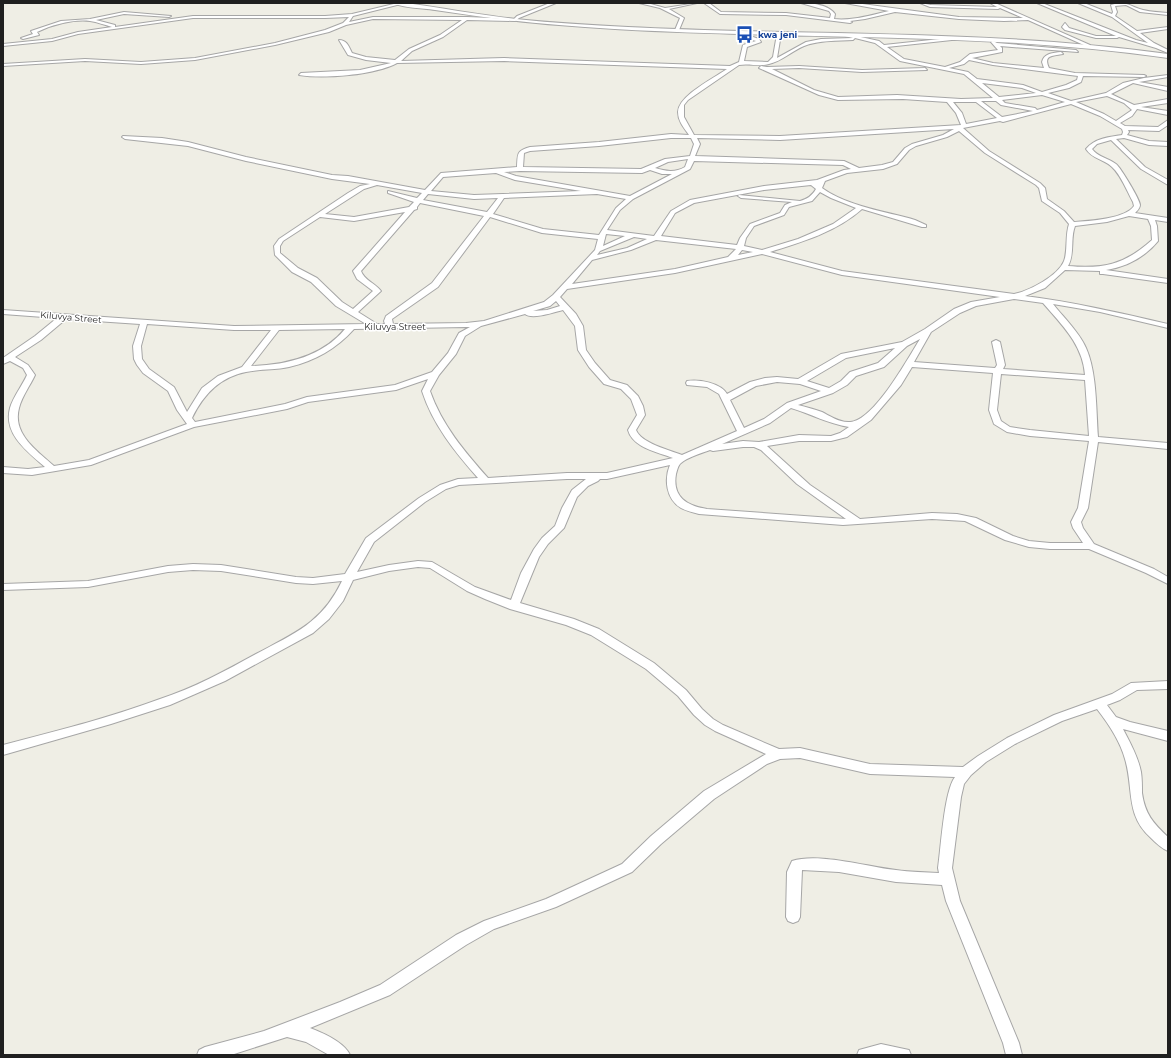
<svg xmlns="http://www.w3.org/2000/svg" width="1171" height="1058" font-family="Montserrat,sans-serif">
  <rect width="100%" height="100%" fill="#efeee5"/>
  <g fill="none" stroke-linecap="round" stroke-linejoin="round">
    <defs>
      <path id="minor" d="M 398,3 L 401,4 L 353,16 L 349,22 L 373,17 L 467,17 L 514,19 L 517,16 L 550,3 L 556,3 L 519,18 L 515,21 L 467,20 L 443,37 L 412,51 L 401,61 L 504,58 L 730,66 L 739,62 L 743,45 L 756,41 L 743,37 L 743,33 L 745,32 L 747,35 L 759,39 L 761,42 L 747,47 L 744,61 L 768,62 L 773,57 L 777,34 L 779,33 L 781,34 L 777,58 L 806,42 L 821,39 L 853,38 L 845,36 L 847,34 L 879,41 L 884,45 L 959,37 L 961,39 L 887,47 L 904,59 L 945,67 L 960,62 L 970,54 L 998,50 L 991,42 L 993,41 L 997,43 L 1076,50 L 1078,52 L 1000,46 L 1002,48 L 1002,52 L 972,58 L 993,63 L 1044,68 L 1042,62 C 1044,53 1053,53 1061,52 L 1063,54 C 1052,56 1043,55 1049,68 L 1075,73 L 1144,75 L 1146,76 L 1144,77 L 1083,76 L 1081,82 L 1069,88 L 1048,93 L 1071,101 L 1106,93 L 1123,83 L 1144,78 L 1168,75 L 1168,77 L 1139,82 L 1168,87 L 1168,91 L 1133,83 L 1111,94 L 1134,105 L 1168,99 L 1168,103 L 1141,107 L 1168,111 L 1168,115 L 1137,109 L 1132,116 L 1120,123 L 1125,126 L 1158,127 L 1168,120 L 1168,125 L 1159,131 L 1128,130 L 1129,132 L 1127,135 L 1149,141 L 1168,142 L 1168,146 L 1149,145 L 1124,138 L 1116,139 L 1145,167 L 1168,180 L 1168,185 L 1141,169 L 1111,140 L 1097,144 L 1092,149 C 1098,157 1108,158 1116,164 C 1121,168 1140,200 1140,205 C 1140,208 1137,211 1135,213 L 1168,218 L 1168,222 L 1155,220 L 1157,226 L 1158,241 C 1145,257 1126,267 1106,270 L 1168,279 L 1168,283 L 1103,274 L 1100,274 L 1100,271 L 1065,270 L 1045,288 L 1025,296 C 1073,302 1120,313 1168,324 L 1168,328 L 1100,312 L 1053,304 C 1064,318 1079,332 1086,348 C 1097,373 1096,409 1098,437 L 1168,443 L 1168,449 L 1098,442 L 1088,508 L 1081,522 L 1083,528 L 1094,544 L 1154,569 L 1168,577 L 1168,584 L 1146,573 L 1089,549 L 1050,549 L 1029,547 L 1005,540 L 965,521 L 932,519 L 843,525 L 699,514 C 693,512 686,511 681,508 C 666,499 664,479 670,465 L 607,479 L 600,479 L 598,481 L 588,486 L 577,497 L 564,528 L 548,544 L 539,557 L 520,603 L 574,619 L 599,629 L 654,663 L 686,690 L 702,709 L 713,719 L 723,725 L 779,749 L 800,748 L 870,764 L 963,767 L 978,756 L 1007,738 L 1054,715 L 1112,694 L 1131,683 L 1168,681 L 1168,689 L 1137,690 L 1120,700 L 1107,705 L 1116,717 L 1130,722 L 1168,731 L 1168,741 L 1123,729 C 1130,743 1138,756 1141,772 C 1142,779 1142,786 1142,793 C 1145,814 1153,823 1168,837 L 1168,851 C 1161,848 1156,843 1151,838 C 1125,815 1134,789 1125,759 C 1120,741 1108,723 1097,709 L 1062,721 L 1015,744 L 986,762 L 971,775 L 964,784 L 961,797 L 952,868 L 960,901 L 1019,1043 L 1022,1055 L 1006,1055 L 1003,1043 L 946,901 L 942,885 L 896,882 L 839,872 L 802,870 L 800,917 L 798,921 L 793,923 L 788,921 L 786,917 L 787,872 L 792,861 C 818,852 868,867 896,870 C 910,872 925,872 939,873 L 938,868 C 941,848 944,791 955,777 L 870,774 L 800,758 L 780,759 L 767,764 L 714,799 L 661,844 L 632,872 L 556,907 L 494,929 L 466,945 L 390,995 L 310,1028 C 323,1033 344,1042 350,1055 L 329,1055 L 306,1042 L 287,1037 L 231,1055 L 197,1055 L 199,1050 L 205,1047 L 264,1031 L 340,1002 L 380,985 L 456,935 L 484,921 L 546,899 L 622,864 L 651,836 L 704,791 L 766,754 L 715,731 L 705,725 L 694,715 L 678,696 L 646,669 L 591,635 L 566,625 L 510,609 L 485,599 L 467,591 L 430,568 L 418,567 L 389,571 L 353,580 L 343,601 L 329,619 L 313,633 L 225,681 L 170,705 L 111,724 L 3,755 L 3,745 C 56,731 109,718 160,699 C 194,688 225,671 256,654 C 295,633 322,623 342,581 L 313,584 L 296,583 L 221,571 L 193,570 L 168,572 L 88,587 L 3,590 L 3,584 L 88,581 L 168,566 L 193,564 L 221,565 L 296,577 L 313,578 L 345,574 L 366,538 L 419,498 L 440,485 L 458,479 L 478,478 C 455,452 433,425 422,391 L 428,379 L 396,390 L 308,402 L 287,409 L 194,427 L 91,465 L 32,475 L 3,473 L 3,467 L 28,469 L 45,467 C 28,452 3,434 10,408 C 13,397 22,386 27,375 L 23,368 L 10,361 L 3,364 L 3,358 L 35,336 L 57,318 L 3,314 L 3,310 L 234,326 L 366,324 L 336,306 L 311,282 L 292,272 L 275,255 L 274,246 L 279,239 L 348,193 L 360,186 L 370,184 L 332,179 L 246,161 L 188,146 L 125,139 L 122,137 L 123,136 L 162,138 L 188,142 L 246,157 L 332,175 L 348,176 L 425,190 L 441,173 L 517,167 C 518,154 516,151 530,147 L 599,142 L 671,134 L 689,135 C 684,128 678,121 678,112 C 678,96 714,78 727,69 L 504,61 L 397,63 C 375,75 324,79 299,75 L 301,73 L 360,70 L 391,63 L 366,60 L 348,55 L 339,40 C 347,40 349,47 352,53 L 366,57 L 395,60 L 409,49 L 440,35 L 462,20 L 373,19 L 346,25 L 329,32 L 275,45 L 195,60 L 141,64 L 85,61 L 3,66 L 3,64 L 85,59 L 141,62 L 195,58 L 275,43 L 325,30 L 343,23 L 349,17 L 325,18 L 193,18 L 78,34 L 52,41 L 3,46 L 3,44 L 52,39 L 78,32 L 112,27 C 105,25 97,22 90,21 C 73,19 52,25 37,32 L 39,35 L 23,39 L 21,38 L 33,34 L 31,31 L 61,21 L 90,19 L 124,12 L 171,16 L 169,17 L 124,14 L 96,20 L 115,25 L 115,27 L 193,16 L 325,16 L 352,14 ZM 855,38 L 875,43 L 900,61 L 964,74 L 993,98 L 961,99 L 897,95 L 838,97 L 814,90 L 772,69 L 799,68 L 862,72 L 927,70 L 925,68 L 862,70 L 799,66 L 767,67 L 761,66 L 759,68 L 819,95 L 838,100 L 903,99 L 947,102 L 956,113 L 961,125 L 780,136 L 694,135 L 684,117 L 684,105 L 688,100 L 739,65 C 749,63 760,67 769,64 C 782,61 792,51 804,46 C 819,40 837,41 853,40 ZM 969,60 L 993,65 L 1078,76 L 1077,80 L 1066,85 L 1042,92 L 1023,85 L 977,79 L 968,72 L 949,68 L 964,64 ZM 982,83 L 1022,88 L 1036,93 L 999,97 ZM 1042,95 L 1065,102 L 1037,110 L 1035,108 L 1005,103 L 1002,100 ZM 1107,96 L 1124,103 L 1132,110 L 1116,121 L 1104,114 L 1076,102 ZM 981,101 L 996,101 L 1001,105 L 1033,111 L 1002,117 ZM 953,102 L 976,102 L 997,118 L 966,124 L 962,113 ZM 1071,104 L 1100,116 L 1122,129 L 1123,132 L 1122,135 C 1109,137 1095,138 1086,149 C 1092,159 1104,159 1112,167 C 1121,175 1127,191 1133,202 L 1134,206 C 1125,219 1089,221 1074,222 L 1064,211 L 1047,199 L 1045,188 L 1040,183 L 989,151 L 963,128 L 1000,121 L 1003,122 ZM 954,129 L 943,135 L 912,144 L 905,148 L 893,162 L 882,165 L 859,168 L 844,161 L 695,156 L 700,144 L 697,138 L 780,140 ZM 959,131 L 985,153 L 1036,185 L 1039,188 L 1042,201 L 1060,213 L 1069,224 C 1065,236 1068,251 1064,261 C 1058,276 1029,291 1014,294 L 842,271 L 770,252 C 802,242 836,232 862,209 L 922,227 L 926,227 L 926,225 L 915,220 C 885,211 849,207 822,188 L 825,181 L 847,173 L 883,169 L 897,164 L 909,150 L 916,146 L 947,137 ZM 671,138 L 691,138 L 694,144 L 690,156 L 665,159 L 641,169 L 523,167 L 524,153 L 530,151 L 599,146 ZM 688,159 L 685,167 C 675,173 665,171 655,168 L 668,162 ZM 694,161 L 843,165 L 851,169 L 844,170 L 817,180 L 764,186 L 690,200 L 671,211 L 654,236 L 607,230 L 620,210 L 633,199 L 690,169 ZM 650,170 L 662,174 L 672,174 L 630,196 L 516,176 L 504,172 L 520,171 L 642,173 ZM 496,173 L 515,180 L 581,191 L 474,195 L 431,191 L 443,177 ZM 377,185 L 422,193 L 417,198 L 388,191 L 388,193 L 414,202 L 409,207 L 354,217 L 325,214 L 364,189 ZM 811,185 L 816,189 C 812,196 807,199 800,201 L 739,195 L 738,196 L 741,198 L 792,202 L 785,205 L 780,213 L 750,224 L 740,238 L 737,245 L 661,236 L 675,213 L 694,203 L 764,190 ZM 820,192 L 831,198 L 856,208 L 833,224 L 798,239 L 762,250 L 744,246 L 746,238 L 754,226 L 784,215 L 789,207 L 812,201 ZM 428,194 L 474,199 L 498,198 L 487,212 L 423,200 ZM 597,194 L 626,199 L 616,208 L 599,235 L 543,229 L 493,214 L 504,198 ZM 420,203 L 484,216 L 432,283 L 386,316 L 384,321 L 385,324 L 377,324 L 358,312 L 381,291 C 375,283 364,280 361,271 L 414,210 L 417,209 L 417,207 ZM 405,212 L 353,271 L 357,279 L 373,291 L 353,309 L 342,302 L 317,278 L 298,268 L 280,253 L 280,246 L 283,241 L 320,217 L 354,221 ZM 1129,216 L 1148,219 L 1151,226 L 1152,240 C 1124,265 1104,269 1068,266 C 1075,254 1070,239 1075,226 L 1107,222 ZM 490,217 L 542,233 L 598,239 L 595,250 L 553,295 L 544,302 L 484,321 L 466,323 L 393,324 L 392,319 L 438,287 ZM 606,234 L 625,236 L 603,246 ZM 634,237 L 647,239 L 627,248 L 597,255 L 600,251 ZM 656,240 L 736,249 L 728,257 L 675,269 L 572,284 L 592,260 L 631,250 ZM 742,250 L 753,252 L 738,255 ZM 762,254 L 842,275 L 1000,297 L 971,302 L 954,309 L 925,329 L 902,342 L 841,354 L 798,379 L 777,377 L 765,378 L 750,382 L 727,394 C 721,383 699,379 687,381 L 686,383 L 687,385 L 707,387 L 719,394 L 737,431 L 682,455 C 669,450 641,443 636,430 L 645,415 L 643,406 L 638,396 L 627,385 L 610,380 L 595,363 L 586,350 L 583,326 L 576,314 L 560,297 L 567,289 L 675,273 ZM 1014,299 L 1043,303 C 1062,325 1083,345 1085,375 L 1003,369 L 1005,365 L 1000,342 L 996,340 L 992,342 L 997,365 L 995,368 L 914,362 L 931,332 L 960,313 L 976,306 ZM 556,301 L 560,306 L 547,310 L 533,311 L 550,306 ZM 563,310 L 575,326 L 578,350 L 589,367 L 604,384 L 621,389 L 631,399 L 637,415 L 628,430 C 633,448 658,452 673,458 L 607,473 L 567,473 L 488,478 C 464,451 442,425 430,391 L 439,375 L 456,354 L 465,336 L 481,326 L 525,314 C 532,320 555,312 563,310 ZM 66,319 L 140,324 L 133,346 L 134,359 L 137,365 L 143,373 L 168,391 L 177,410 L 187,424 L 89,460 L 54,466 C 37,451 12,434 19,408 C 22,396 30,386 35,375 L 28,365 L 15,357 L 41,340 ZM 147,324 L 234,330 L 271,330 L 242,367 L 218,376 L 202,388 L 187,412 L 174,387 L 149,369 L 142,359 L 141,346 ZM 466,327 L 470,327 L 459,333 L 448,353 L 432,372 L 395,385 L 307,397 L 285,404 L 195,422 L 192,418 C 203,395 220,377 246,372 C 259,369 275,370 289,367 C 315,361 336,349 354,329 ZM 345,329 C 322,357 286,365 251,366 L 279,330 ZM 920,339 C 908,358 874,421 850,422 C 840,423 830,416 822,412 C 814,409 806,407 798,405 L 833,393 L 847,385 L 856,376 L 884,367 L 907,346 ZM 895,348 L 878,363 L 850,372 L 841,381 L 829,388 L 807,381 L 846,358 ZM 912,367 L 993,373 L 989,410 L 994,424 L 1007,432 L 1030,436 L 1089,441 L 1078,508 L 1071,522 L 1073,528 L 1083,543 L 1050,543 L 1029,541 L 1013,536 L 976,518 L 957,514 L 932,513 L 860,519 L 810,485 L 767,446 L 799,441 L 831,441 L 847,437 L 871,420 L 901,385 ZM 1001,374 L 1085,380 L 1089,436 L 1030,430 L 1010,427 L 1001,421 L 997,410 ZM 777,382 L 800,384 L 821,391 L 787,403 L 764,419 L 744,428 L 730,400 L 756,386 ZM 791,408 C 811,414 829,424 849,427 L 840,433 L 831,436 L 799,435 L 759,442 L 743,441 L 722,444 L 770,423 ZM 743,447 L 754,447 L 761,450 L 797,484 L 846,519 L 707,509 C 687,506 672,497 676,474 C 677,471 678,465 681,463 C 686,458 702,453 710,450 L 713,451 ZM 567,479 L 586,479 L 572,490 L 562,508 L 555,526 L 542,538 L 534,549 L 521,573 L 511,600 L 475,587 L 432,562 L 418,561 L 389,565 L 357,572 L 374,542 L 425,502 L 446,489 L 459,485 Z
        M 639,3 L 647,3 L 665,8 L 697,3 L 669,9 L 684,18 L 679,30 L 677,31 L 675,30 L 680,18 L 660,8 Z
        M 704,3 L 709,3 L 721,12 L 786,13 L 830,18 L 831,14 L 829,11 L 801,3 C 812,3 829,5 835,14 L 834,19 C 852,21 872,15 889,11 L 845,3 L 855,3 L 959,17 L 1023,18 L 1000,8 L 998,9 L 930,7 L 920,3 L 931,5 L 997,7 L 990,3 L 995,3 L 1090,45 L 1086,46 L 1028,20 L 1004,21 L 959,19 L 895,12 L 865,19 L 850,21 L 852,22 L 850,23 L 786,15 L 720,14 Z
        M 1037,3 L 1042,3 L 1136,40 L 1148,43 L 1112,17 L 1078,3 L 1084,3 L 1112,14 L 1113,12 L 1111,5 C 1126,0 1131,7 1143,10 C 1151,12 1160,12 1168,13 L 1168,15 L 1140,12 L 1126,5 L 1115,6 L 1117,12 L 1115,16 L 1137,31 L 1168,27 L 1168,29 L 1140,33 L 1154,43 L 1168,50 L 1168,53 L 1156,48 L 1119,37 L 1117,38 L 1096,38 L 1065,30 L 1062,27 L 1065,23 L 1069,28 L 1096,36 L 1116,36 Z
        M 881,1044 L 909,1050 L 911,1055 L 857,1055 L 859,1050 Z"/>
      <path id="tertiary" d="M 393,3 L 406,3 C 443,8 480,15 516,19 C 553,23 590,25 628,27 C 808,36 989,29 1168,54 L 1168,58 C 966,29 762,42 559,25 C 517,22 476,16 435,10 C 422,8 404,8 393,3 Z"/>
    </defs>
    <use href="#minor" stroke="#a6a6a6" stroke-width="2"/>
    <use href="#tertiary" stroke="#a6a6a6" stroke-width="2"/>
    <use href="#minor" fill="#fff" fill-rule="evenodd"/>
    <use href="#tertiary" fill="#fff" fill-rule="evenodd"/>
  </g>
  <defs>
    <symbol id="bus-bare" viewBox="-9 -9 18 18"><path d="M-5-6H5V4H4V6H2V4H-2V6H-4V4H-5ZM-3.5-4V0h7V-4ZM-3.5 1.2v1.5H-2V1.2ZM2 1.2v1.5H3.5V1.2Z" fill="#1a4fb4" stroke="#fff" stroke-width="2.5" paint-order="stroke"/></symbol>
  </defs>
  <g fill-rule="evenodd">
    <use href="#bus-bare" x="732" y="22" width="25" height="25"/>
  </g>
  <g text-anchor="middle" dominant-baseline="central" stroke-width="3" stroke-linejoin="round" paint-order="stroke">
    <g font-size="9" font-weight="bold" fill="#164399" stroke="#fff" text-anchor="start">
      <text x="758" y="34">kwa jeni</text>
    </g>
    <g font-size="9" fill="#1f1f1f" stroke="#fff">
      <text transform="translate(71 317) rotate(5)">Kiluvya Street</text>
      <text x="395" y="326">Kiluvya Street</text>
    </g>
  </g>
  <rect width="1171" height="1058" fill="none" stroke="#1f1f1f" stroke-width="8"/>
</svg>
